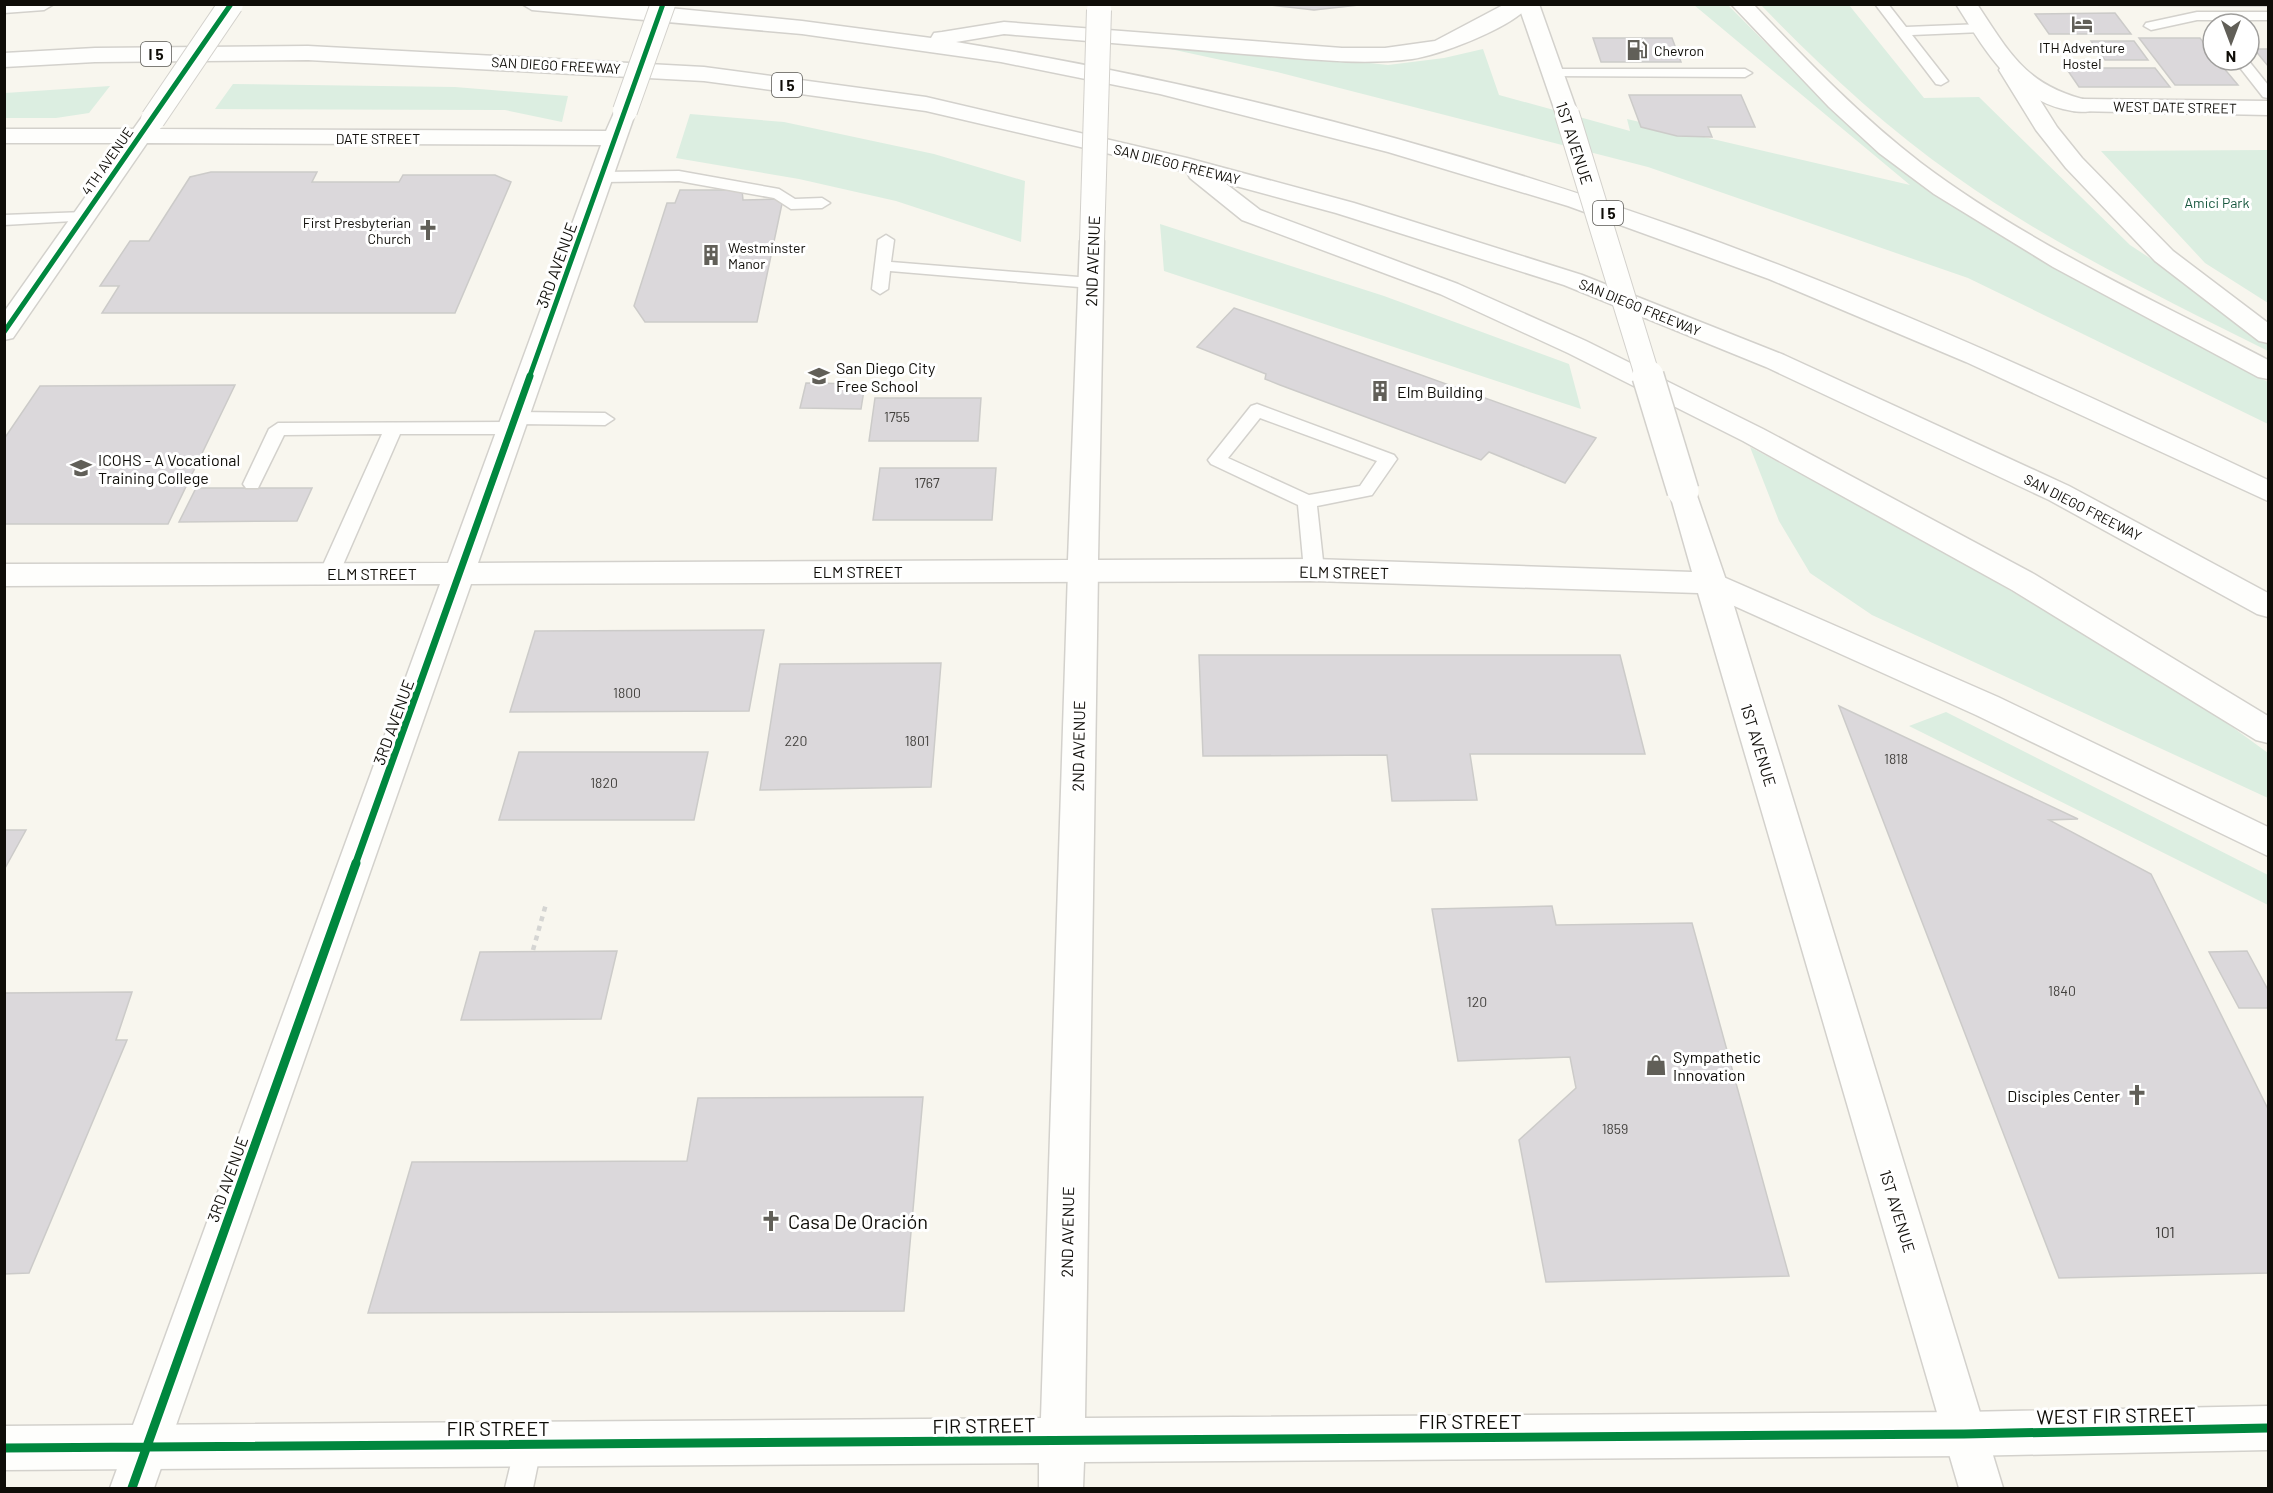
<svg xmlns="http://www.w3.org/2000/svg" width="2273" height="1493" font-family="Barlow,sans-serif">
  <rect width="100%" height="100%" fill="#f8f6ee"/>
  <path fill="#dceee1" d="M 1694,5 L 1728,5 L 1840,118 L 1925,187 L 2182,337 L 2268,382 L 2268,424 L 1968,278 L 1648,167 L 1277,72 L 1161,47 L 1162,40 L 1388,65 L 1444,58 L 1483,49 L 1499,95 L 1630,131 L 1627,119 L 1910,185 Z
    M 1761,5 L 1849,5 L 1924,98 L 1979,97 L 2130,245 L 2268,336 L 2268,351 C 2162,298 2052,245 1955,176 C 1884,126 1821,67 1761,5 Z
    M 233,84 L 455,87 L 568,96 L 562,122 L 505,110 L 215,109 Z
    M 110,86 L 89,113 L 56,118 L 5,118 L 5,93 Z
    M 690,114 L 784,122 L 934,154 L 1025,181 L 1021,242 L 896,201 L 799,179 L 676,158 Z
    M 2268,150 L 2268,303 L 2205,263 L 2101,151 Z
    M 1160,224 L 1384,296 L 1569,364 L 1581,409 L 1164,271 Z
    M 1750,447 L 1943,550 L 2209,710 L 2268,753 L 2268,798 L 1872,615 L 1810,573 L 1779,521 Z
    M 1946,712 L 2268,875 L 2268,905 L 1909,726 Z"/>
  <path fill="#dbd8db" stroke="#cccbc9" stroke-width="1.5" d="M 1260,4 L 1368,4 L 1314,10 Z
    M 2008,4 L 2268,4 L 2268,6 L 2008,5 Z
    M 2008,4 L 2268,4 L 2268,6 L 2008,5 Z
    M 2115,13 L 2131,34 L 2049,34 L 2035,14 Z
    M 1593,38 L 1672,38 L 1681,62 L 1601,62 Z
    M 2139,38 L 2200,38 L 2213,55 L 2213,60 L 2217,60 L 2238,85 L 2175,85 Z
    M 2091,41 L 2134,41 L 2148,60 L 2105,60 Z
    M 2254,49 L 2268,49 L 2268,66 Z
    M 2066,68 L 2155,68 L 2170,87 L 2079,87 Z
    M 1629,95 L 1741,95 L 1755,127 L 1708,127 L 1712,137 L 1677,136 L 1641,127 Z
    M 211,172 L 317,172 L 312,182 L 399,182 L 403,175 L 495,175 L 511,182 L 455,313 L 102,313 L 119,286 L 100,286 L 130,241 L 149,241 L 190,177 Z
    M 680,190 L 742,190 L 743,200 L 783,199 L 757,322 L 645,322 L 634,306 L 667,203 L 675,203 Z
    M 1234,308 L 1274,322 L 1596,438 L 1565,483 L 1489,452 L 1481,460 L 1280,385 L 1265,379 L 1266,374 L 1197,347 Z
    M 806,383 L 865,384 L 861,409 L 800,408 Z
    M 235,385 L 168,524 L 4,524 L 4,439 L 40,386 Z
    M 875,398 L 981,398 L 978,441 L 869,441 Z
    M 880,468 L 996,468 L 992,520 L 873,520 Z
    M 196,488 L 312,488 L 297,521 L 179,522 Z
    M 764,630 L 749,711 L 510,712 L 535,631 Z
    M 1199,655 L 1620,655 L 1645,754 L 1470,754 L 1477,800 L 1392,801 L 1387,755 L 1203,756 Z
    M 941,663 L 931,787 L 760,790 L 780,664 Z
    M 1839,706 L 2078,819 L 2049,820 L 2151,874 L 2268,1109 L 2268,1273 L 2059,1278 Z
    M 519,752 L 708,752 L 694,820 L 499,820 Z
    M 4,830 L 26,830 L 4,870 Z
    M 1552,906 L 1556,925 L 1692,923 L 1789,1276 L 1546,1282 L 1519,1140 L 1576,1088 L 1570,1057 L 1458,1061 L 1432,909 Z
    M 617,951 L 601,1019 L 461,1020 L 480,952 Z
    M 2247,951 L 2268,990 L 2268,1008 L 2239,1008 L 2209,952 Z
    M 132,992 L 116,1040 L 127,1040 L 29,1273 L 4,1274 L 4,993 Z
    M 923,1097 L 904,1311 L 368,1313 L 412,1162 L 687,1161 L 698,1098 Z"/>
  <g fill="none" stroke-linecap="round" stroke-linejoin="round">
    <defs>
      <path id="lane" d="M 1875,4 L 1888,4 L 1906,27 L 1982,24 L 1989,28 L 1982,32 L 1912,35 L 1948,81 L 1941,85 L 1936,84 Z
        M 2197,12 L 2268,12 L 2268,20 L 2197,20 L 2151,30 L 2144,26 L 2146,23 Z
        M 2234,60 L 2248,60 L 2268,85 L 2268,98 L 2263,97 Z
        M 1552,69 L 1745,69 L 1752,73 L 1745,77 L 1547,76 L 1545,73 Z
        M 679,171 L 779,189 L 795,199 L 822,198 L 830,203 L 822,208 L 791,209 L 774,198 L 679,181 L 602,182 L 594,177 L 602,172 Z
        M 85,212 L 90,214 L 93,217 L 90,220 L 4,225 L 4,215 Z
        M 886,235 L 894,240 L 891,262 L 1091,278 L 1099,283 L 1091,288 L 890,271 L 888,289 L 880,294 L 872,289 L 878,240 Z
        M 1257,404 L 1394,455 L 1397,459 L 1372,495 L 1317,506 L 1324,570 L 1321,575 L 1307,575 L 1304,570 L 1298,505 L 1211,464 L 1208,460 L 1251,406 ZM 1260,418 L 1377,461 L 1360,486 L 1309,495 L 1228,458 Z
        M 516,412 L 605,413 L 614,419 L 605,425 L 518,424 L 522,428 L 513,434 L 400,434 L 339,574 L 336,579 L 322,579 L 319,574 L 382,434 L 284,435 L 258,488 L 246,488 L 243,484 L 269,429 L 278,423 L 511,422 L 507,418 Z
        M 528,1430 L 538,1434 L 542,1444 L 533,1488 L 505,1488 L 518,1434 Z"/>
      <path id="street" d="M 2082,99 L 2268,101 L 2268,115 L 2074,111 L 2071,106 L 2074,101 Z
        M 1083,560 L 1094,564 L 1098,571 L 1085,1418 L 1964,1412 L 2268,1406 L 2268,1450 L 1964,1456 L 1084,1462 L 1083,1488 L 1039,1488 L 1039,1463 L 4,1470 L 4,1426 L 1041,1418 L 1068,571 L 1072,564 Z"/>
      <path id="secondary" d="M 1518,4 L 1539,4 L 1578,114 L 1575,119 L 1559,119 L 1556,114 Z
        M 1956,4 L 1977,4 C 2011,56 2027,86 2090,101 L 2093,106 L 2090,111 C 2080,113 2072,111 2063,109 C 2010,96 1983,47 1956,4 Z
        M 625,104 L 633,106 L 636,111 L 478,563 L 1068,560 L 1080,241 L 1083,236 L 1092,234 L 1101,236 L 1104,241 L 1098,560 L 1314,559 L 1692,572 L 1669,491 L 1673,484 L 1683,481 L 1693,484 L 1727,583 L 2003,1488 L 1959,1488 L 1698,593 L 1314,581 L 471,584 L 154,1488 L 110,1488 L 440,584 L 4,586 L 4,564 L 448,563 L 601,145 L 147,143 L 13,338 L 4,340 L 4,312 L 144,114 L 160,114 L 163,119 L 156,129 L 606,131 L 617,106 Z"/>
      <path id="highway" d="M 4,4 L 54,4 L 44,10 L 4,13 Z
        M 522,4 L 648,6 L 802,21 L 931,38 L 934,33 L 942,32 L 1004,22 L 1342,48 L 1385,48 L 1435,41 L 1505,4 L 1530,4 C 1515,27 1439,55 1412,59 C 1357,66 1300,58 1244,54 C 1164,47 1084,41 1004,34 L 956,42 C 1204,82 1449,146 1685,230 C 1884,301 2077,390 2268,480 L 2268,501 L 1966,362 L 1769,279 L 1568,206 L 1388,152 L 1160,94 L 1001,62 L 802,34 L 532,10 Z
        M 1731,4 L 1753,4 C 1806,60 1860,116 1921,163 C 2027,243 2152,299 2268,360 L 2268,379 L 2258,377 L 2053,267 L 1934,194 L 1879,153 L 1829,107 Z
        M 308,46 L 704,67 L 926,97 L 1187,158 L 1354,203 L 1582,275 L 1784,355 L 2069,486 L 2268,593 L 2268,617 L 2257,614 L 2049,500 L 1766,367 L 1564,285 L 1336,213 L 1225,183 L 1260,210 L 1458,284 L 1586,341 L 1763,429 L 2034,574 L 2268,716 L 2268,743 L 2256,740 L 2012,590 L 1743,441 L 1568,353 L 1440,294 L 1242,220 L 1190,178 L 1187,172 L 926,111 L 704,81 L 308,60 L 95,62 L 4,67 L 4,53 L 95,48 Z
        M 2010,63 L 2018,65 L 2057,127 L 2082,158 L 2173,251 L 2268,323 L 2268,343 L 2259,341 L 2155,261 L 2066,168 L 2036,130 L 1999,70 L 2002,65 Z
        M 4,129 L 141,129 L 149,131 L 153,136 L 149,141 L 141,143 L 4,143 Z
        M 1712,572 L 1998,697 L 2268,827 L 2268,856 L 1976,715 L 1701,591 L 1697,583 L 1701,575 Z"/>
    </defs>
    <use href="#lane" stroke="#d3d1cc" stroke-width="3"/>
    <use href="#street" stroke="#d3d1cc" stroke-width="3"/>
    <use href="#secondary" stroke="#d3d1cc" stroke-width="3"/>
    <use href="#highway" stroke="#d3d1cc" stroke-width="3"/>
    <path stroke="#d5d5d3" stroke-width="4.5" stroke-dasharray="5 5" stroke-linecap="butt" d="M 533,950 L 546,904"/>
    <use href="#lane" fill="#fefefc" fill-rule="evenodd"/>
    <use href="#street" fill="#fefefc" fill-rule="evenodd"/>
    <use href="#secondary" fill="#fefefc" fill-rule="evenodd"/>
    <use href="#highway" fill="#fefefc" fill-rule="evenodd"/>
    <defs>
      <path id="secondary-bridge-far1" d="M 625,111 L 663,4
        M 1567,114 L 1648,378
        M 153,119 L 231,4
        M 1092,241 L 1099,10"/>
      <path id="secondary-bridge" d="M 1648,376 L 1683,491"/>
    </defs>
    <use href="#secondary-bridge-far1" stroke="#d3d1cc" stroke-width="26" stroke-linecap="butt"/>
    <use href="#secondary-bridge" stroke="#d3d1cc" stroke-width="34" stroke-linecap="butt"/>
    <use href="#secondary-bridge-far1" stroke="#fefefc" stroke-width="24"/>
    <use href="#secondary-bridge" stroke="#fefefc" stroke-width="31"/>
    <defs>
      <path id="cycleway-far2" d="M 4,332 L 231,4
        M 529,378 L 663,4"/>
      <path id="cycleway-far1" d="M 355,865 L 530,376"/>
      <path id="cycleway" d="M 4,1448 L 1964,1434 L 2268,1428
        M 132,1488 L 356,863"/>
    </defs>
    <use href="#cycleway-far2" stroke="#fff" stroke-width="8"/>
    <use href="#cycleway-far1" stroke="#fff" stroke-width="10"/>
    <use href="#cycleway" stroke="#fff" stroke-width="13"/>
    <use href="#cycleway-far2" stroke="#00873e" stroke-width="5"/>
    <use href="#cycleway-far1" stroke="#00873e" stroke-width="7"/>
    <use href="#cycleway" stroke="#00873e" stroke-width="9"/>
  </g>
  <defs>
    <symbol id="hotel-bare" viewBox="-9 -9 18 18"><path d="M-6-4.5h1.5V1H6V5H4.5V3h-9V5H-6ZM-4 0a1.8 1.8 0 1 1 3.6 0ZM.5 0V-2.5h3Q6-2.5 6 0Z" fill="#615f58" stroke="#fff" stroke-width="2.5" paint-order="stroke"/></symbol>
    <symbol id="fuel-bare" viewBox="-9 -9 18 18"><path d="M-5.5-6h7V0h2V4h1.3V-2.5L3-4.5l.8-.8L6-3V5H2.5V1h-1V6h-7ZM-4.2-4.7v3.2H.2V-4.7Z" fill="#615f58" stroke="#fff" stroke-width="2.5" paint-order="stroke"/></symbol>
    <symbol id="church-bare" viewBox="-9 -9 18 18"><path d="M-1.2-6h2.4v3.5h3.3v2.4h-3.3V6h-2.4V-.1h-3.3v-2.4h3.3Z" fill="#615f58" stroke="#fff" stroke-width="2.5" paint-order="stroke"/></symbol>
    <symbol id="building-bare" viewBox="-9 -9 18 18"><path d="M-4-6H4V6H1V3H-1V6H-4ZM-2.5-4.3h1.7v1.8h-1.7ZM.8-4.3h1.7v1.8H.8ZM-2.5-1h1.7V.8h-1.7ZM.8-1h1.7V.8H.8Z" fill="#615f58" stroke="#fff" stroke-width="2.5" paint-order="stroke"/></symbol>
    <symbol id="school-bare" viewBox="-9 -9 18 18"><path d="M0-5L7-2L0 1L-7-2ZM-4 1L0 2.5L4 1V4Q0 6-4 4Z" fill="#615f58" stroke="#fff" stroke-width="2.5" paint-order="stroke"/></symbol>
    <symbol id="university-bare" viewBox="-9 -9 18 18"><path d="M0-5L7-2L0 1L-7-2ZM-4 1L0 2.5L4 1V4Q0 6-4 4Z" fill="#615f58" stroke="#fff" stroke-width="2.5" paint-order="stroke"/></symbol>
    <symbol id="shop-bare" viewBox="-9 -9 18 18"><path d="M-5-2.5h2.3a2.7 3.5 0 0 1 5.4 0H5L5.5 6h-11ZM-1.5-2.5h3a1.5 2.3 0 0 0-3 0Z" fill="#615f58" stroke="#fff" stroke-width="2.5" paint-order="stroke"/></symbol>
  </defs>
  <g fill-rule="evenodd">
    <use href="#hotel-bare" x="2067" y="9" width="30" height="30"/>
    <use href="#fuel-bare" x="1622" y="35" width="30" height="30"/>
    <use href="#church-bare" x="413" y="215" width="30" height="30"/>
    <use href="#building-bare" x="696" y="240" width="30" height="30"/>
    <use href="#school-bare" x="804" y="361" width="30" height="30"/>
    <use href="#building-bare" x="1365" y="376" width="30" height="30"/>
    <use href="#university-bare" x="66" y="453" width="30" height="30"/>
    <use href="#shop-bare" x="1641" y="1050" width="30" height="30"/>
    <use href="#church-bare" x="2122" y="1080" width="30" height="30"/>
    <use href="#church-bare" x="756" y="1206" width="30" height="30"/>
  </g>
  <g text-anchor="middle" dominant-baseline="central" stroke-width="6" stroke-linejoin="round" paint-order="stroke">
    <g font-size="14" fill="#0f0d08" stroke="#fff" text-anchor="start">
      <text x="2082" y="47" text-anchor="middle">ITH Adventure<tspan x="2082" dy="16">Hostel</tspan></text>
      <text x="1654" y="50">Chevron</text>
      <text x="411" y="222" text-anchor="end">First Presbyterian<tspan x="411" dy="16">Church</tspan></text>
      <text x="728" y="247">Westminster<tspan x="728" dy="16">Manor</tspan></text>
    </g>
    <g font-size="14" fill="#0f0d08" stroke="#fff">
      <text transform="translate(556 65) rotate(3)">SAN DIEGO FREEWAY</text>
      <text transform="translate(2175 107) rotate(1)">WEST DATE STREET</text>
      <text x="378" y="138">DATE STREET</text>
      <text transform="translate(107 161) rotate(-55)">4TH AVENUE</text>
      <text transform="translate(1177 164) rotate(14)">SAN DIEGO FREEWAY</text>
      <text transform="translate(1640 307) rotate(22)">SAN DIEGO FREEWAY</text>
      <text transform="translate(2083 507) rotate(27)">SAN DIEGO FREEWAY</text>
    </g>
    <g font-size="14" fill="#17573e" stroke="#fff">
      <text x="2217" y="202">Amici Park</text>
    </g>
    <g font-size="14" fill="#42403d">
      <text x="897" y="416">1755</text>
      <text x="927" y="482">1767</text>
      <text x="627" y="692">1800</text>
      <text x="796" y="740">220</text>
      <text x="917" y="740">1801</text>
      <text x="1896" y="758">1818</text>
      <text x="604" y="782">1820</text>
      <text x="2062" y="990">1840</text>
      <text x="1477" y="1001">120</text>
      <text x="1615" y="1128">1859</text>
    </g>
    <g fill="#fff" stroke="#575652" stroke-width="1.5">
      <rect x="141" y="42" width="30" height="24" rx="4.5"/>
      <rect x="772" y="73" width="30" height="24" rx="4.5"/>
      <rect x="1593" y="201" width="30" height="24" rx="4.5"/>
    </g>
    <g font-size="15" font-weight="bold" fill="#0f0d08">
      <text x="156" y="54">I 5</text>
      <text x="787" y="85">I 5</text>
      <text x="1608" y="213">I 5</text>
    </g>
    <g font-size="16" fill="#0f0d08" stroke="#fff">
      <text transform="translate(1575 143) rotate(72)">1ST AVENUE</text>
      <text transform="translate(1092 261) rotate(-88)">2ND AVENUE</text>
      <text transform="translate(556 265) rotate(-70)">3RD AVENUE</text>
      <text x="858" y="571">ELM STREET</text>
      <text transform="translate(1344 572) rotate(1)">ELM STREET</text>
      <text x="372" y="573">ELM STREET</text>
      <text transform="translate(393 722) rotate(-70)">3RD AVENUE</text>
      <text transform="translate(1759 745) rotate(73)">1ST AVENUE</text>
      <text transform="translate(1078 746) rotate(-89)">2ND AVENUE</text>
      <text transform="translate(227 1179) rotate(-70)">3RD AVENUE</text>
      <text transform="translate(1898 1211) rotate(73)">1ST AVENUE</text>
      <text transform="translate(1067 1232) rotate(-89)">2ND AVENUE</text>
    </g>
    <g font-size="16" fill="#0f0d08" stroke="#fff" text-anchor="start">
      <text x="836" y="367">San Diego City<tspan x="836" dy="18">Free School</tspan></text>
      <text x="1397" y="391">Elm Building</text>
      <text x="98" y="459">ICOHS - A Vocational<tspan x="98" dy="18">Training College</tspan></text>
      <text x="1673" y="1056">Sympathetic<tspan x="1673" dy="18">Innovation</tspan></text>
      <text x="2120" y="1095" text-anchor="end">Disciples Center</text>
    </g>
    <g font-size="16" fill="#42403d">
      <text x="2165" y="1231">101</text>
    </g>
    <g font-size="20" fill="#0f0d08" stroke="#fff" text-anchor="start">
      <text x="788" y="1221">Casa De Oración</text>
    </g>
    <g font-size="20" fill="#0f0d08" stroke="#fff">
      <text transform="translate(2116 1415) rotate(-1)">WEST FIR STREET</text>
      <text x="1470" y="1421">FIR STREET</text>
      <text transform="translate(984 1425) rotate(-1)">FIR STREET</text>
      <text x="498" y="1428">FIR STREET</text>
    </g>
  </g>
  <rect width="2273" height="1493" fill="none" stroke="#0f0d08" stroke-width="12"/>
  <g transform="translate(2231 42) rotate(180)"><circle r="28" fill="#ffffff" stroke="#9f9e9c" stroke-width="1.5"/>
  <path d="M0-4.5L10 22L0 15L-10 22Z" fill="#615f58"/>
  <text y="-9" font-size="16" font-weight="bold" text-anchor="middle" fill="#0f0d08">N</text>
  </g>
</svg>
